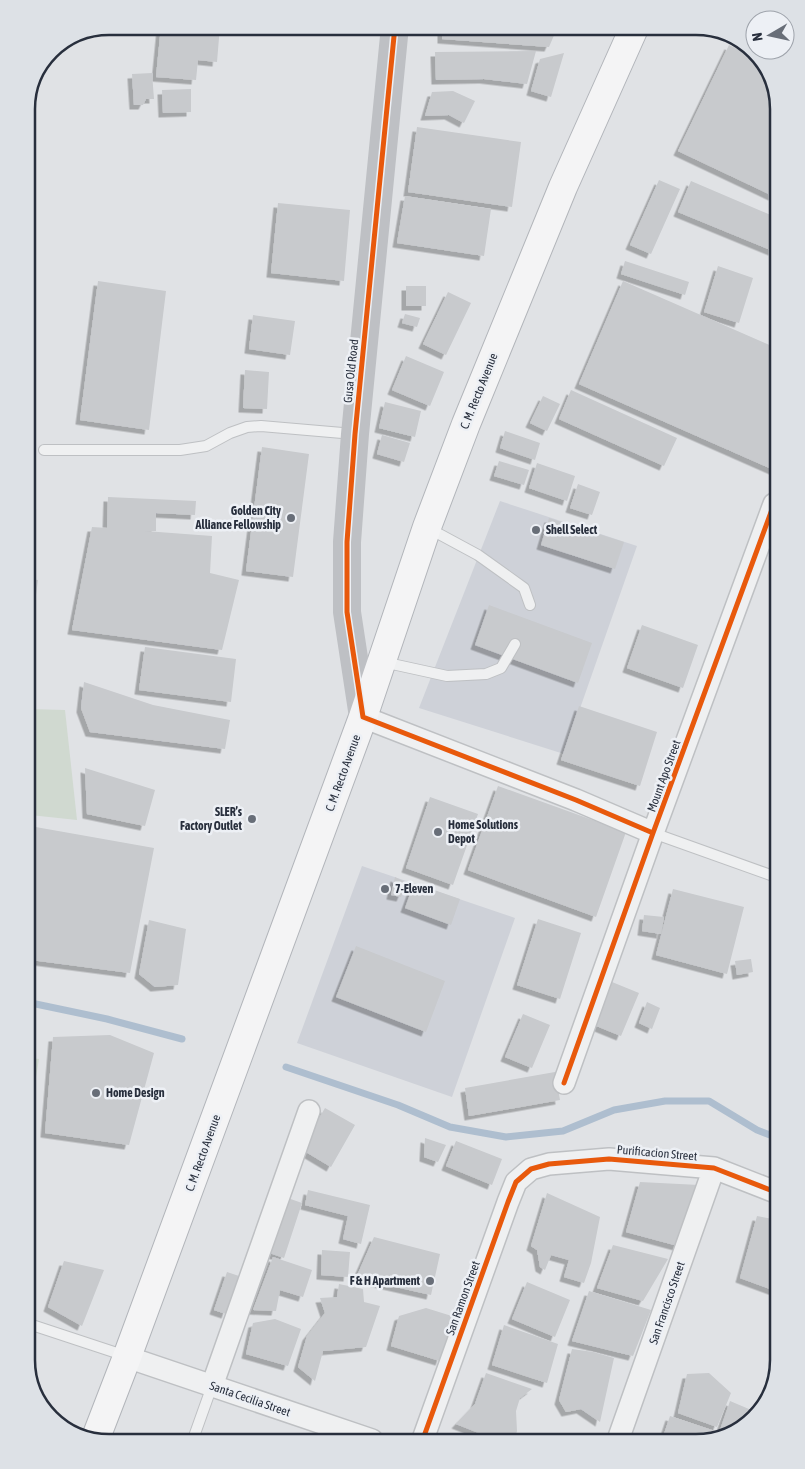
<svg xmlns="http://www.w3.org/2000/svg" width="805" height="1469" font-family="'Asap Condensed',sans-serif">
  <defs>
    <filter id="shadow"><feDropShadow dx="-4.5" dy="4.5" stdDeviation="0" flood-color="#0004"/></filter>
  </defs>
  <rect width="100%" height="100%" fill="#e0e2e5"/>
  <path fill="#ced1d8" d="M 500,501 L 637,546 L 564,754 L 419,708 Z
    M 362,866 L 515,918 L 452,1097 L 297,1043 Z"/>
  <path fill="#d0d9d0" d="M 29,709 L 65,710 L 77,820 L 30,815 Z
    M 31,1058 L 39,1059 L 31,1107 Z"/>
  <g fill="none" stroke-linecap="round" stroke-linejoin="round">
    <path stroke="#aebecf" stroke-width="7" d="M 31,1003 L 107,1019 L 182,1039
      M 286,1067 L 398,1105 L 450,1127 L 506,1137 L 563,1131 L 614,1110 L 665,1101 L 709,1101 L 757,1130 L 778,1138"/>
  </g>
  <path fill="#c8cacd" filter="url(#shadow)" d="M 161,26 L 220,26 L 217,62 L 198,60 L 196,80 L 156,77 Z
    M 442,26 L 558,26 L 549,47 L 442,39 Z
    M 729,45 L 758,59 L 772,77 L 773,196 L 678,151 Z
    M 536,51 L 527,84 L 484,79 L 436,80 L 435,52 Z
    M 564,53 L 551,97 L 531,91 L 540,59 Z
    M 152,73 L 154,99 L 146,99 L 143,105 L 134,105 L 132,74 Z
    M 191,89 L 191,112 L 163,113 L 162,90 Z
    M 453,91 L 475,101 L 464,123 L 449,115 L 425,116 L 432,92 Z
    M 417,127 L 521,142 L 512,207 L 408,192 Z
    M 659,180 L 680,189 L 651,254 L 630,245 Z
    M 691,181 L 773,216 L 773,251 L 678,212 Z
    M 405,196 L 491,209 L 484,256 L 397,243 Z
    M 278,203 L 350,210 L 344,281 L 271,273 Z
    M 625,261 L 689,282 L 685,295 L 621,274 Z
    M 718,266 L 753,278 L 739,323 L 704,312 Z
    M 98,281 L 166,291 L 149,430 L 80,420 Z
    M 623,281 L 774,347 L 774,470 L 579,384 Z
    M 406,286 L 426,286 L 426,306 L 406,306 Z
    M 448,292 L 471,303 L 446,355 L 423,344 Z
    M 405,314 L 420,318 L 417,327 L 402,323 Z
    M 253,315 L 295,321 L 290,355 L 249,349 Z
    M 406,356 L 444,372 L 430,406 L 392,390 Z
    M 245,370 L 269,372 L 267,409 L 243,408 Z
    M 571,390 L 677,438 L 664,466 L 559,419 Z
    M 543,396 L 560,404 L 547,431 L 530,423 Z
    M 385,402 L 421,411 L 415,437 L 379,428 Z
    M 505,431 L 540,443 L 535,460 L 500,448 Z
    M 382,435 L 410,443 L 404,462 L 377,454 Z
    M 262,447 L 309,454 L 293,577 L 246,571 Z
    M 499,461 L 529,470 L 524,485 L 494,476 Z
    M 537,463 L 575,476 L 567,501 L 529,488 Z
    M 578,484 L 600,492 L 592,515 L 570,508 Z
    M 108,497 L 196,501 L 195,515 L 156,513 L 156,531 L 145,531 L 212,536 L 210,573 L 239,580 L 222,650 L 72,630 L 92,527 L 107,528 Z
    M 549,518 L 624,542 L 615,569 L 541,545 Z
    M 29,579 L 38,580 L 34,610 L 29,609 Z
    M 489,605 L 592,643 L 578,683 L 475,645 Z
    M 642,625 L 698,645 L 683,688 L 627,668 Z
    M 145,647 L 236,659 L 231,702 L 139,690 Z
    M 84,682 L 153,705 L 230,720 L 225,749 L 90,732 L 81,708 Z
    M 579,706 L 657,732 L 640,786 L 561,760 Z
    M 85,768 L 155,790 L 145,826 L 87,814 Z
    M 498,786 L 626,832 L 596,917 L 468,870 Z
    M 430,797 L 478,814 L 453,885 L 406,868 Z
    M 30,826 L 154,848 L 130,973 L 31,960 Z
    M 395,877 L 407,883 L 401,897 L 391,895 Z
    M 414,883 L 460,899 L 451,925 L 405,908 Z
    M 673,889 L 744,907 L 727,974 L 656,955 Z
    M 644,915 L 664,917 L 661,934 L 642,931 Z
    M 538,919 L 581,933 L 560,999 L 517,985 Z
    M 149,920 L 186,929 L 178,985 L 155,987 L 139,974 Z
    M 356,946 L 445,981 L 426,1032 L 336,997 Z
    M 751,959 L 753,972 L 737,975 L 735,961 Z
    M 612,982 L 639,993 L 621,1036 L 594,1025 Z
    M 647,1002 L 660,1008 L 652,1029 L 639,1023 Z
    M 523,1014 L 550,1025 L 532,1068 L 505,1057 Z
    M 110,1035 L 154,1053 L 129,1145 L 45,1133 L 53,1037 Z
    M 555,1072 L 560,1100 L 469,1116 L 465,1088 Z
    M 325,1108 L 355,1125 L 331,1167 L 301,1149 Z
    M 425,1138 L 446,1145 L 438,1162 L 424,1157 Z
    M 456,1141 L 502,1159 L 492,1185 L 446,1166 Z
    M 640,1182 L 699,1185 L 678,1246 L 626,1232 Z
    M 308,1190 L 370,1205 L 361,1244 L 343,1239 L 348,1216 L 305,1205 Z
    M 547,1193 L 600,1217 L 591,1263 L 584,1283 L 564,1277 L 569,1260 L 551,1255 L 545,1270 L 540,1267 L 537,1250 L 531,1246 Z
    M 282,1196 L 302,1203 L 284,1258 L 264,1251 Z
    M 757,1216 L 778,1220 L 778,1292 L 740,1278 Z
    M 374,1237 L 440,1254 L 431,1295 L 356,1278 Z
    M 613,1245 L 668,1259 L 643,1301 L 597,1288 Z
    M 322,1250 L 350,1252 L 348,1277 L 321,1275 Z
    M 273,1257 L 312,1270 L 303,1297 L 280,1290 L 276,1311 L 253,1310 Z
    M 64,1261 L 104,1270 L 82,1326 L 48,1307 Z
    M 227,1272 L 239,1276 L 226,1314 L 214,1310 Z
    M 527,1282 L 570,1300 L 555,1337 L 512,1319 Z
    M 339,1284 L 363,1289 L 364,1302 L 380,1306 L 366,1347 L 323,1351 L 315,1381 L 298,1367 L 307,1336 L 325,1313 L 320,1298 L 337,1297 Z
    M 589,1291 L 651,1310 L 633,1356 L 572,1341 Z
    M 426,1308 L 455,1317 L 440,1361 L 391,1346 L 399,1316 Z
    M 275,1319 L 301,1329 L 288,1366 L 246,1354 L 253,1323 Z
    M 504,1325 L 558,1344 L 547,1383 L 492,1365 Z
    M 572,1349 L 593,1352 L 614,1358 L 600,1422 L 581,1409 L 566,1412 L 559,1400 Z
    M 486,1373 L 532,1389 L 520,1398 L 516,1411 L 517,1431 L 515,1438 L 494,1439 L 456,1424 L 475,1404 Z
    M 709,1373 L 731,1393 L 717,1427 L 678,1413 L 687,1374 Z
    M 730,1401 L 756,1412 L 728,1436 L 718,1436 Z
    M 670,1416 L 715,1431 L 713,1437 L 663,1437 Z
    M 286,1433 L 291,1441 L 270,1441 Z"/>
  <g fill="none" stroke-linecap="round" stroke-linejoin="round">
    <defs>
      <path id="lane" d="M 44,450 L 180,450 L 206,446 L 230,433 L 247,427 L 261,426 L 354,434
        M 428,528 L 478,555 L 524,588 L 530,605
        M 383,662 L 447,676 L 486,674 L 501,668 L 515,644
        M 653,833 L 776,877
        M 32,1325 L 126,1356
        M 192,1442 L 212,1386"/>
      <path id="street" d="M 363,717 L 576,800 L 653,833
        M 564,1083 L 653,833 L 774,504
        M 127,1357 L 372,1440
        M 212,1386 L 309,1111
        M 619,1437 L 714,1168
        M 423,1439 L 508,1202 L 516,1182 L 531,1169 L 549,1164 L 609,1159 L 714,1168 L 778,1193"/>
      <path id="highway" d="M 95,1440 L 127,1357 L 363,717 L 427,527 L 466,424 L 563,187 L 635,26"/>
    </defs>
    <use href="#lane" stroke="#bec0c3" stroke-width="12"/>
    <use href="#street" stroke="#bec0c3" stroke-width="24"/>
    <use href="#highway" stroke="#b2b5ba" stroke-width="30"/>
    <use href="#lane" stroke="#eff0f1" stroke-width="10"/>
    <use href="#street" stroke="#eff0f1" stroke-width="21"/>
    <path stroke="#bec0c4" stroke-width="28" d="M 363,717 L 347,612 L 347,542 L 355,434 L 395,26"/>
    <use href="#highway" stroke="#f4f4f5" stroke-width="28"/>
    <defs>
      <path id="cycleway" d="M 395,26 L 355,434 L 347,542 L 347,612 L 363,717 L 576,800 L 653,833
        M 564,1083 L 653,833 L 774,504
        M 423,1439 L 508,1202 L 516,1182 L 531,1169 L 549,1164 L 609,1159 L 714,1168 L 778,1193"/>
    </defs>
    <use href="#cycleway" stroke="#edf0f5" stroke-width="8"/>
    <use href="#cycleway" stroke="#e8590c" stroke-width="5"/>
  </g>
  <g fill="#686e78" stroke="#edf0f5" stroke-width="2">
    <circle cx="291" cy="518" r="5"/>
    <circle cx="536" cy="530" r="5"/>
    <circle cx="252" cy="819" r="5"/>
    <circle cx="438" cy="832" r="5"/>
    <circle cx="385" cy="889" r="5"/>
    <circle cx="96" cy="1093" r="5"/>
    <circle cx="430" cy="1281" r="5"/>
  </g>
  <g text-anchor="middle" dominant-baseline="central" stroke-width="5" stroke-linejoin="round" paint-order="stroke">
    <g font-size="12" fill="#282f3d" stroke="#edf0f5">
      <text transform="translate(351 371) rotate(-84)">Gusa Old Road</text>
      <text transform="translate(479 391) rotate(-68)">C. M. Recto Avenue</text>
      <text transform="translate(343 773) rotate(-70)">C. M. Recto Avenue</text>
      <text transform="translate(664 776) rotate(-70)">Mount Apo Street</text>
      <text transform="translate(203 1153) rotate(-70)">C. M. Recto Avenue</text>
      <text transform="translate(657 1153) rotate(5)">Purificacion Street</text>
      <text transform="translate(463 1298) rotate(-70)">San Ramon Street</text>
      <text transform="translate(667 1303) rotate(-71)">San Francisco Street</text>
      <text transform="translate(250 1399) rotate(19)">Santa Cecilia Street</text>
    </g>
    <g font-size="12" font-weight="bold" fill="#282f3d" stroke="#edf0f5" text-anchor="start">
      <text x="281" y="511" text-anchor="end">Golden City<tspan x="281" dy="14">Alliance Fellowship</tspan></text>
      <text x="546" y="530">Shell Select</text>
      <text x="242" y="812" text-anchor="end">SLER’s<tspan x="242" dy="14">Factory Outlet</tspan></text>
      <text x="448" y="825">Home Solutions<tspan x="448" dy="14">Depot</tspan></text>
      <text x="395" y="889">7-Eleven</text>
      <text x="106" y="1093">Home Design</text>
      <text x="420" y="1281" text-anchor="end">F &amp; H Apartment</text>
    </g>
  </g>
  <path d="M0 0H805V1469H0ZM109 35H696A74 74 0 0 1 770 109V1360A74 74 0 0 1 696 1434H109A74 74 0 0 1 35 1360V109A74 74 0 0 1 109 35Z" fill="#dde1e6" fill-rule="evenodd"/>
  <path fill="none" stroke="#282f3d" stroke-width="2.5" d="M109 35H696A74 74 0 0 1 770 109V1360A74 74 0 0 1 696 1434H109A74 74 0 0 1 35 1360V109A74 74 0 0 1 109 35Z"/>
  <g transform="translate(770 35) rotate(261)"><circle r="24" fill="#edf0f5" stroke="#9ea3ab"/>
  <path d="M0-4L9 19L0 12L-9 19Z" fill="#686e78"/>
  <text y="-8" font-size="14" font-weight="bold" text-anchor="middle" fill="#282f3d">N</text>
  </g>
</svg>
